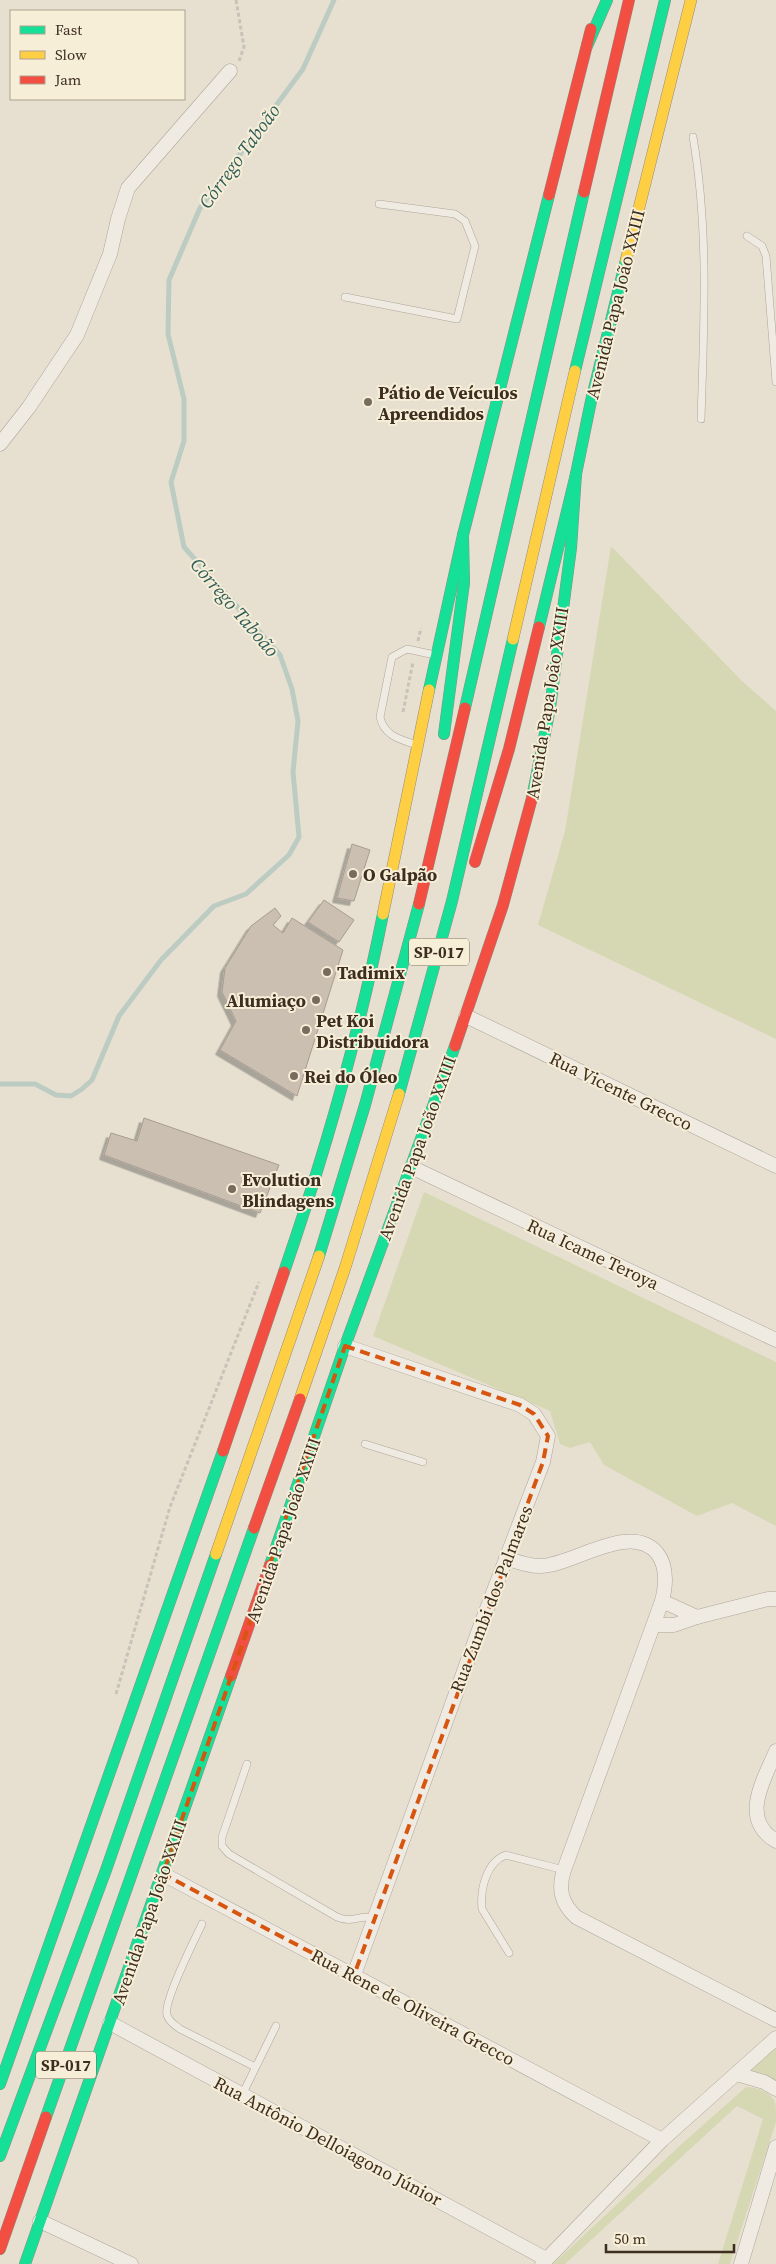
<svg xmlns="http://www.w3.org/2000/svg" width="776" height="2264" font-family="'Source Serif 4',serif">
<defs>
<filter id="shadow"><feDropShadow dx="-4.5" dy="4.5" stdDeviation="0" flood-color="#0004"/></filter>
</defs>
<rect width="100%" height="100%" fill="#e7e0d1"/>
<g fill="#d6d7b3">
<path d="M611,546L742,681L776,711V1039L538,925L565,831Z"/>
<path d="M424,1192L776,1362V1526L732,1503L697,1516L604,1465L590,1442L570,1448L560,1444L550,1411L373,1336Z"/>
<path d="M776,2043V2085L743,2073Z"/>
<path d="M746,2087C756,2087 770,2092 775,2102C776,2107 776,2116 776,2122L730,2264H718L763,2119L737,2106L565,2264H553L685,2141Z"/>
</g>
<g fill="none" stroke-linecap="round" stroke-linejoin="round">
<path stroke="#bcccc2" stroke-width="5" d="M0,1084H35L56,1095L71,1096L82,1089L92,1080L119,1016L161,960L214,906L246,894L289,855L299,837L293,772L298,721L292,689L280,655L184,547L171,482L184,441V399L168,334L169,280L200,208L303,69L334,0"/>
</g>
<g fill="#cbbfb2" stroke="#a89c90" filter="url(#shadow)">
<path d="M352,844L370,850L354,901L337,898Z"/>
<path d="M324,900L354,920L339,942L308,922Z"/>
<path d="M275,908L281,916L273,925L283,933L292,918L343,950L297,1096L220,1050L236,1021L222,992L225,968L251,926Z"/>
<path d="M144,1118L279,1165L260,1213L104,1155L111,1133L137,1141Z"/>
</g>
<g fill="none" stroke-linecap="round" stroke-linejoin="round">
<g stroke="#ada599" stroke-width="8">
<g id="lane">
<path d="M693,137C709,230 704,325 701,419"/>
<path d="M747,236L762,246L766,256L776,382"/>
<path d="M345,297L457,319L475,246L465,221L455,214L379,204"/>
<path d="M414,744C398,739 384,735 380,717L392,657L407,649L435,655"/>
<path d="M365,1444L423,1462"/>
<path d="M247,1764L222,1837V1846L229,1854L337,1917C354,1924 358,1914 374,1918"/>
<path d="M202,1924C195,1939 163,2002 167,2015C169,2022 175,2025 180,2029L255,2067"/>
<path d="M509,1953L482,1909C480,1890 486,1862 506,1855L564,1870"/>
<path d="M242,2095L276,2026"/>
</g>
</g>
<g stroke="#ada599" stroke-width="15">
<g id="street">
<path d="M0,444L29,407L77,335L110,254L118,219L128,188L230,71"/>
<path d="M466,1016L776,1166"/>
<path d="M411,1167L776,1340"/>
<path d="M345,1346L520,1405L534,1414L548,1436L543,1462L480,1627L354,1975"/>
<path d="M506,1558C517,1562 529,1566 540,1566C572,1566 630,1521 657,1553C668,1567 666,1585 662,1601L564,1870C558,1889 561,1903 576,1917L776,2020"/>
<path d="M662,1601L697,1617"/>
<path d="M655,1625H674L697,1617L768,1599H776"/>
<path d="M776,1751C764,1780 739,1819 776,1841"/>
<path d="M163,1874L662,2140"/>
<path d="M110,2023L546,2259"/>
<path d="M737,2074L764,2082L776,2089"/>
<path d="M40,2221L131,2264"/>
<path d="M542,2264L662,2140L776,2038"/>
<path d="M741,2264L776,2147"/>
</g>
</g>
<g stroke="#928b80" stroke-width="12">
<g id="fast">
<path d="M587,46L607,0"/>
<path d="M575,371L665,0"/>
<path d="M539,627L576,474"/>
<path d="M429,690L463,535L549,195"/>
<path d="M465,708L584,192"/>
<path d="M444,734L464,583L463,535"/>
<path d="M532,798L550,708L571,548L576,474L591,401L626,260"/>
<path d="M399,1094L452,901L513,639"/>
<path d="M319,1256L365,1105L419,904"/>
<path d="M284,1272C324,1156 359,1035 383,914"/>
<path d="M270,1565L345,1346L455,1046"/>
<path d="M0,2084L223,1451"/>
<path d="M46,2117L254,1528"/>
<path d="M0,2156L106,1870L216,1554"/>
<path d="M25,2264L231,1676"/>
</g>
</g>
<g stroke="#928b80" stroke-width="12">
<g id="slow">
<path d="M626,260L691,0"/>
<path d="M513,639L575,371"/>
<path d="M383,914L429,690"/>
<path d="M300,1399L345,1268L399,1094"/>
<path d="M216,1554L319,1256"/>
</g>
</g>
<g stroke="#928b80" stroke-width="12">
<g id="jam">
<path d="M584,192L629,0"/>
<path d="M549,195L591,29"/>
<path d="M475,862L509,749L539,627"/>
<path d="M419,904L465,708"/>
<path d="M455,1046L503,905L532,798"/>
<path d="M223,1451L284,1272"/>
<path d="M254,1528L300,1399"/>
<path d="M231,1676L270,1565"/>
<path d="M0,2249L46,2117"/>
</g>
</g>
<g stroke="#c8c2b9" stroke-width="3" stroke-dasharray="4 2.5" stroke-linecap="butt">
<path d="M236,0L244,47L239,61"/>
<path d="M418,641L421,628"/>
<path d="M403,712L413,662"/>
<path d="M116,1694L170,1507L259,1282"/>
</g>
<use href="#lane" stroke="#efebe3" stroke-width="7"/>
<use href="#street" stroke="#efebe3" stroke-width="14"/>
<use href="#fast" stroke="#16e098" stroke-width="11"/>
<use href="#slow" stroke="#ffcf43" stroke-width="11"/>
<use href="#jam" stroke="#f24e42" stroke-width="11"/>
</g>
<path fill="none" stroke="#d7550e" stroke-width="4" stroke-dasharray="10 6" stroke-linejoin="round" d="M345,1346L520,1405L534,1414L548,1436L543,1462L354,1975L163,1874Z"/>
<g fill="#786c5e" stroke="#f7eed8" stroke-width="2">
<circle cx="368" cy="402" r="5"/>
<circle cx="353" cy="874" r="5"/>
<circle cx="327" cy="972" r="5"/>
<circle cx="316" cy="1000" r="5"/>
<circle cx="306" cy="1030" r="5"/>
<circle cx="294" cy="1076" r="5"/>
<circle cx="232" cy="1189" r="5"/>
</g>
<g text-anchor="middle" dominant-baseline="central" stroke-width="4" stroke-linejoin="round" paint-order="stroke">
<g fill="#f7eed8" stroke="#756857" stroke-width="1">
<rect x="409" y="938.5" width="60" height="27" rx="4"/>
<rect x="36" y="2051.5" width="60" height="27" rx="4"/>
</g>
<g font-size="16" font-weight="bold" fill="#3d2e20">
<text x="439" y="952">SP-017</text>
<text x="66" y="2065">SP-017</text>
</g>
<g font-size="18" fill="#3d2e20" stroke="#f7eed8">
<text transform="translate(615 304) rotate(-76)">Avenida Papa João XXIII</text>
<text transform="translate(547 703) rotate(-81)">Avenida Papa João XXIII</text>
<text transform="translate(621 1091) rotate(26)">Rua Vicente Grecco</text>
<text transform="translate(417 1148) rotate(-70)">Avenida Papa João XXIII</text>
<text transform="translate(593 1254) rotate(25)">Rua Icame Teroya</text>
<text transform="translate(283 1530) rotate(-71)">Avenida Papa João XXIII</text>
<text transform="translate(491 1599) rotate(-69)">Rua Zumbi dos Palmares</text>
<text transform="translate(149 1912) rotate(-71)">Avenida Papa João XXIII</text>
<text transform="translate(413 2007) rotate(28)">Rua Rene de Oliveira Grecco</text>
<text transform="translate(328 2141) rotate(28)">Rua Antônio Delloiagono Júnior</text>
</g>
<g font-size="18" font-weight="bold" fill="#3d2e20" stroke="#f7eed8" text-anchor="start">
<text x="378" y="392">Pátio de Veículos<tspan x="378" dy="21">Apreendidos</tspan></text>
<text x="363" y="874">O Galpão</text>
<text x="337" y="972">Tadimix</text>
<text x="306" y="1000" text-anchor="end">Alumiaço</text>
<text x="316" y="1020">Pet Koi<tspan x="316" dy="21">Distribuidora</tspan></text>
<text x="304" y="1076">Rei do Óleo</text>
<text x="242" y="1179">Evolution<tspan x="242" dy="21">Blindagens</tspan></text>
</g>
<g font-size="19" font-style="italic" fill="#2f5d5a" stroke="#f7eed8">
<text transform="translate(239 156) rotate(-54)">Córrego Taboão</text>
<text transform="translate(235 607) rotate(49)">Córrego Taboão</text>
</g>
</g>
<rect x="10" y="10" width="175" height="90" fill="#f7eed8" stroke="#ada18e"/>
<rect x="20" y="26" width="25" height="8" fill="#16e098" stroke="#ada18e"/>
<text x="55" y="35" font-size="15" fill="#3d2e20">Fast</text>
<rect x="20" y="51" width="25" height="8" fill="#ffcf43" stroke="#ada18e"/>
<text x="55" y="60" font-size="15" fill="#3d2e20">Slow</text>
<rect x="20" y="76" width="25" height="8" fill="#f24e42" stroke="#ada18e"/>
<text x="55" y="85" font-size="15" fill="#3d2e20">Jam</text>
<path d="M606 2244v8h128v-8" fill="none" stroke="#3d2e20" stroke-width="2.5"/>
<text x="614" y="2244" font-size="15" fill="#3d2e20" stroke="#f7eed8" stroke-width="4" paint-order="stroke">50 m</text>
</svg>
